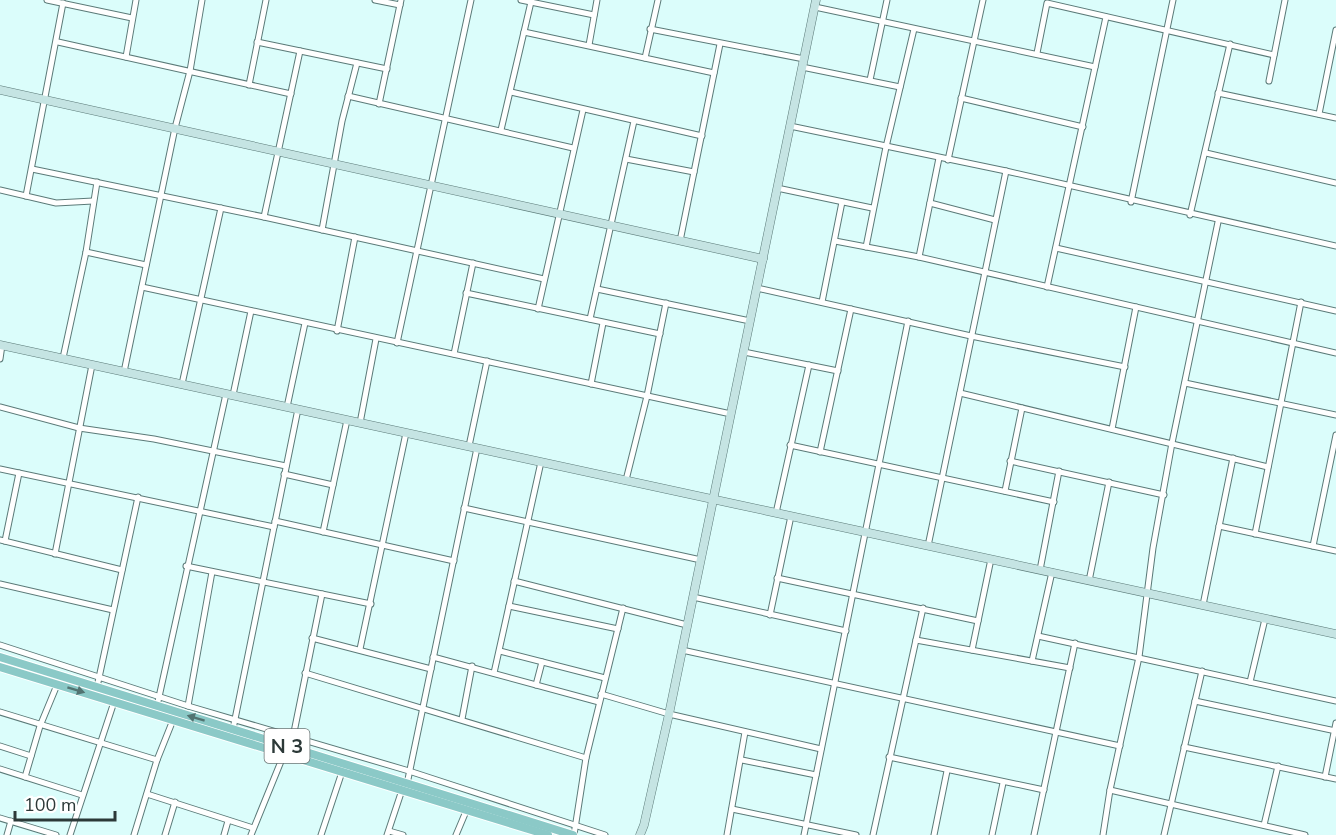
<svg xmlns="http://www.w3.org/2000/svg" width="1336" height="835" font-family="'Nunito Sans',sans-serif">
<rect width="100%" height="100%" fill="#dbfdfb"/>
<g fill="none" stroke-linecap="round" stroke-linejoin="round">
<g stroke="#5b7a78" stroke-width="7">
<g id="street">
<path d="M47,0L132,18"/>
<path d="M375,0L400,5"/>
<path d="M521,0L594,15"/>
<path d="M815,7L1095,67"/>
<path d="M650,29L804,59"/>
<path d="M524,32L714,73"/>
<path d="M58,42L291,94"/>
<path d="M257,42L387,69"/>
<path d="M589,45L597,0"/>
<path d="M1037,53L1047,3L1274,55"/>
<path d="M126,57L136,0"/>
<path d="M645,58L658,0"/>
<path d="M802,67L900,87"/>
<path d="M870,80L887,0"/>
<path d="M1269,81L1285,0"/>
<path d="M249,85L266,0"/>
<path d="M511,92L702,136"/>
<path d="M1218,93L1336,118"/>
<path d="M348,96L573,148"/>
<path d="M961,98L1083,127"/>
<path d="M379,104L401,0"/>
<path d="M1319,114L1336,30"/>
<path d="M790,126L1006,171L1336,246"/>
<path d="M501,130L531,2"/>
<path d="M1206,153L1336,183"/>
<path d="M626,159L694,172"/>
<path d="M948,160L983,0"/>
<path d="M32,169L264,217L544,279"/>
<path d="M777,188L872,208"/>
<path d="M0,190L56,203L93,201"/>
<path d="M26,196L63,3"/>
<path d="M1131,202L1173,0"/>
<path d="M930,203L995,220"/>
<path d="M1190,215L1230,44"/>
<path d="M264,217L300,51"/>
<path d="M322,230L342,121L357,63"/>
<path d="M680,241L720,44"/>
<path d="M835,241L919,257L1336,353"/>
<path d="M866,247L886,147L914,29"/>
<path d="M1056,248L1336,311"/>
<path d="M86,252L146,265"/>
<path d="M919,257L939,158"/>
<path d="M142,287L731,414"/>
<path d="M1047,287L1106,17"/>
<path d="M757,288L971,336L1125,367"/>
<path d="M597,289L750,321"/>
<path d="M466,293L660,334"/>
<path d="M822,302L842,202"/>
<path d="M538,309L583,110"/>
<path d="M590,319L634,121"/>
<path d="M337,331L355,237"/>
<path d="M397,343L471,0"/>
<path d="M744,352L838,371"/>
<path d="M454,354L473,263"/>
<path d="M63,358L86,252L97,182"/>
<path d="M0,359L2,345"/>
<path d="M124,372L175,128L190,71L202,0"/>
<path d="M1185,383L1336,415"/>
<path d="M182,384L221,208"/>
<path d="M591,384L603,323"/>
<path d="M960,393L1268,467"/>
<path d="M233,395L251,311"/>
<path d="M0,407L79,428L154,439L286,466"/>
<path d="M287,407L305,323"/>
<path d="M360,423L376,339"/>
<path d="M1112,429L1136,307"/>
<path d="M790,445L1054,502"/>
<path d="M469,446L487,361"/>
<path d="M820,452L851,309"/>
<path d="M1010,461L1164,495"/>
<path d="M0,469L274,527"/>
<path d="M284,474L333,485"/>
<path d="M626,480L647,396L666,303"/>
<path d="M1005,491L1022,408"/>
<path d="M464,508L701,560"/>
<path d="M776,513L809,365"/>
<path d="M275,521L454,561"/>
<path d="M1219,526L1336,551"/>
<path d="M323,532L347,420"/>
<path d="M1255,534L1301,302"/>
<path d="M0,540L122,570"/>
<path d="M5,541L19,473"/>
<path d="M928,546L1006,171"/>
<path d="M1313,546L1336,435"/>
<path d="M55,554L92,365"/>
<path d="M186,566L371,604"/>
<path d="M1040,570L1059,471"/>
<path d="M777,578L978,621"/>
<path d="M514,581L687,625"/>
<path d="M1089,581L1109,482"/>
<path d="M0,584L113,610"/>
<path d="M693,597L846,631"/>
<path d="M1203,605L1233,458"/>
<path d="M509,606L618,629"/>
<path d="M770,615L791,516"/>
<path d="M1038,636L1336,701"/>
<path d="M312,638L431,669"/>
<path d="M916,640L1070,668"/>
<path d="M0,645L188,706L409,771L605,835"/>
<path d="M360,649L406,433"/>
<path d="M682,650L1120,746"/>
<path d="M972,650L991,559"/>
<path d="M500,651L605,678"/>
<path d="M433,657L599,702"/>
<path d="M1032,661L1052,572"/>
<path d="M305,673L586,758"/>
<path d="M494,673L541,462"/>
<path d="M1250,682L1265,619"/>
<path d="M536,685L542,662"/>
<path d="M97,687L138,497"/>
<path d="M601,694L669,714L821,749"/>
<path d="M1195,701L1336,731"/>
<path d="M157,706L226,394"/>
<path d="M188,706L212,572"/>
<path d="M0,712L157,760"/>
<path d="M462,719L472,666"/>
<path d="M233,729L298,409"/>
<path d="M0,746L31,756"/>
<path d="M291,747L322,594"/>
<path d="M1184,747L1336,779"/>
<path d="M889,757L1044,790"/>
<path d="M742,760L816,775"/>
<path d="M0,769L82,795"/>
<path d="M25,777L40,726L57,685"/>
<path d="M1325,777L1336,723"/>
<path d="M407,784L477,448"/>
<path d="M1110,790L1305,835"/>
<path d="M147,794L253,828"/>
<path d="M732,809L856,835"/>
<path d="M0,818L56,835"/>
<path d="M1264,825L1278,766"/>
<path d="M389,831L403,835"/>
<path d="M7,835L11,821"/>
<path d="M70,835L114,702"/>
<path d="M134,835L157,760L173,720"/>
<path d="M165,835L175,802"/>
<path d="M224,835L228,821"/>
<path d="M251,835L284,754"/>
<path d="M321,835L342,772"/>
<path d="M387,835L402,790"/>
<path d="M456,835L467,809"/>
<path d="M574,835L586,758L623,608"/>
<path d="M727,835L745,732"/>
<path d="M804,835L908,321"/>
<path d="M873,835L923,608"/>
<path d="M934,835L947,771"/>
<path d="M992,835L1003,783"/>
<path d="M1034,835L1075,643"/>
<path d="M1103,835L1110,790L1139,657L1153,548L1172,443L1218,222"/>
<path d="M1164,835L1202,671"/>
</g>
</g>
<g stroke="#5b7a78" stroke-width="9">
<g id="secondary">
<path d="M0,90L763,259"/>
<path d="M0,345L1336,634"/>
<path d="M640,835L644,825L669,714L816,0"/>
</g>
</g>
<g stroke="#fff" stroke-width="10">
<g id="primary">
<path d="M0,657L573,835"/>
<path d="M0,667L548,835"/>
</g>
</g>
<use href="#street" stroke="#fff" stroke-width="5"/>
<use href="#secondary" stroke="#c5e4e3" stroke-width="8"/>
<use href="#primary" stroke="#8bc9c7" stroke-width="8"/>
</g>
<defs><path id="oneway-solid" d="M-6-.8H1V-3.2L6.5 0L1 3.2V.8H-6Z" transform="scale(1.5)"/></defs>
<g fill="#527371">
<use href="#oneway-solid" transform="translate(76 690) rotate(17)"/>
<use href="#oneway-solid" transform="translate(196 718) rotate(-163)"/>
</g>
<g text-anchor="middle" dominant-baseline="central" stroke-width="6" stroke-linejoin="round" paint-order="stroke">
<rect fill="#fff" stroke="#6b7474" stroke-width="1.5" x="264.5" y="729" width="45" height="34" rx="4.5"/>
<g font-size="20" font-weight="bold" fill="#2c3938">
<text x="287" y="746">N 3</text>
</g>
</g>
<path d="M15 811v9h100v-9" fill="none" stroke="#2c3938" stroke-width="3"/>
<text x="24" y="811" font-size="18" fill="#2c3938" stroke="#ffffff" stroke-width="4.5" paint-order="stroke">100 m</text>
</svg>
